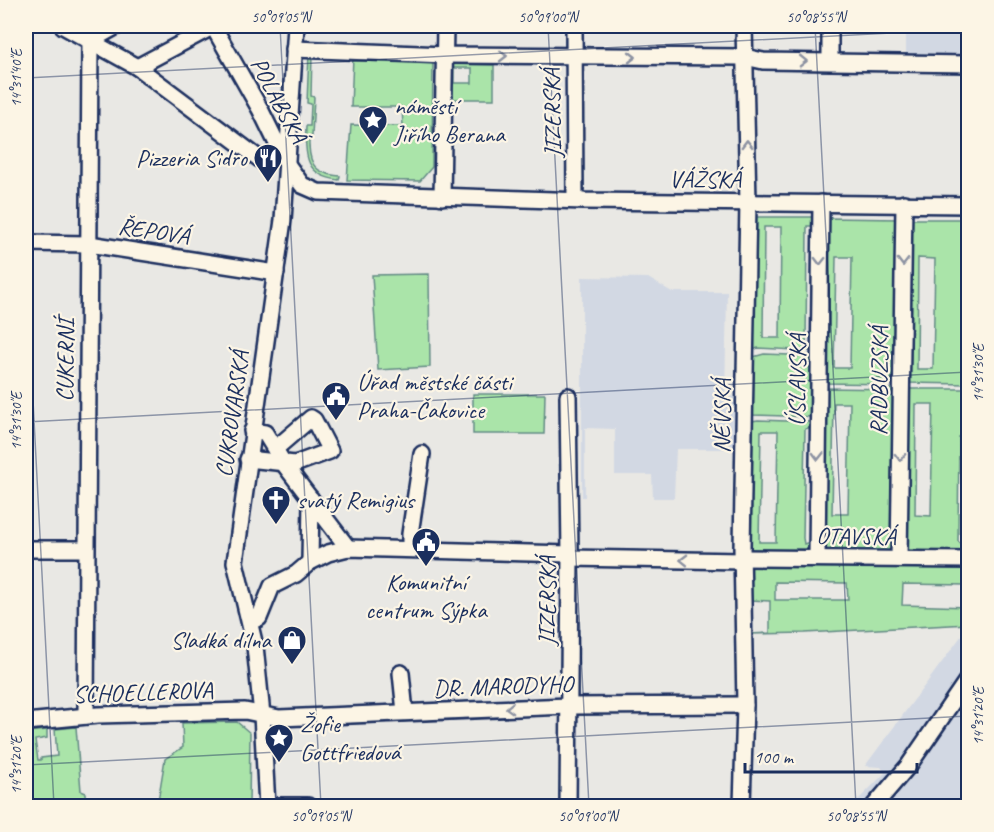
<svg xmlns="http://www.w3.org/2000/svg" width="994" height="832" font-family="Caveat,sans-serif">
<rect width="100%" height="100%" fill="#e9e8e4"/>
<filter id="ink" filterUnits="userSpaceOnUse"><feTurbulence type="fractalNoise" baseFrequency=".0167" numOctaves="2"/><feDisplacementMap in="SourceGraphic" scale="12" xChannelSelector="R" yChannelSelector="G"/><feConvolveMatrix kernelMatrix="1 2 1 2 8 2 1 2 1" color-interpolation-filters="sRGB"/></filter>
<g filter="url(#ink)">
<g fill="#d2d8e3">
<path d="M906,26H968V54L906,53Z"/>
<path d="M582,277L648,278L672,292H727L725,396L734,397V449H676L674,498H653L652,475H615V429L585,428V497H582Z"/>
<path d="M968,627V806H852L885,773L881,767L865,766Z"/>
</g>
<g fill="#aae4a9" stroke="#628a84" stroke-width="1.5" fill-rule="evenodd">
<path d="M309,53H312L311,96L314,97L312,136H309C308,161 312,174 340,176L339,180C305,176 305,156 306,126H310L311,104L307,103Z"/>
<path d="M353,57H433L432,167L420,181L347,180L351,125L403,126L402,107H351Z"/>
<path d="M451,64L494,65V99H450ZM454,68H472V83H454Z"/>
<path d="M755,217H817V226H807L806,345H815V351L758,348L753,350ZM764,227H781L780,338H763Z"/>
<path d="M826,218L900,219L898,384L823,383ZM836,257H852L850,368H834Z"/>
<path d="M908,219H968V384L906,383ZM918,258L935,259L933,369H917Z"/>
<path d="M429,274L430,367L378,370L372,275Z"/>
<path d="M764,354L815,356L814,417L752,415L753,357Z"/>
<path d="M823,388L897,389L892,552L821,551ZM834,403H850L848,514H832Z"/>
<path d="M906,389H968V431L959,437L958,541L963,547L967,544L965,553L904,552ZM916,404H933L931,516L915,515Z"/>
<path d="M473,394H545L544,434H473Z"/>
<path d="M758,420L814,422V426L805,429L803,538L804,544L812,541V549L750,551L752,421ZM761,431H778L776,542H759Z"/>
<path d="M750,564L968,567V585L903,584L902,605L968,607V624L805,633L750,634L770,633V601L750,600ZM775,582L847,583L848,600H775Z"/>
<path d="M237,722L250,733L249,806H191L158,801L165,759L183,747L182,723Z"/>
<path d="M76,727L81,791L86,793V806H26V732L47,730V738L35,740L38,760H41V758L57,756L55,729Z"/>
</g>
<g fill="none" stroke-linecap="round" stroke-linejoin="round">
<g stroke="#1b2f5e" stroke-width="20">
<g id="minor">
<path d="M63,26L137,67L265,163"/>
<path d="M213,26L260,109L287,164L302,185L318,192L584,201L968,205"/>
<path d="M574,26L575,200"/>
<path d="M90,41L117,26"/>
<path d="M294,49L445,55L745,57L763,61L968,64"/>
<path d="M830,61V26"/>
<path d="M137,67L214,26"/>
<path d="M442,197L445,26"/>
<path d="M26,243L89,244L276,273"/>
<path d="M252,431L265,433L284,464L348,548"/>
<path d="M248,459L295,464L330,451L314,420L311,418L275,449"/>
<path d="M26,549H86"/>
<path d="M410,549V534L422,454"/>
<path d="M817,557L821,203"/>
<path d="M570,558L742,561"/>
<path d="M742,558L968,560"/>
<path d="M899,559L904,203"/>
<path d="M310,562L311,499"/>
<path d="M250,622L259,618L272,586L296,574L310,562L328,553L348,548L570,554"/>
<path d="M401,673L405,712"/>
<path d="M86,716L90,41"/>
<path d="M26,722L98,715L245,711L279,718L568,706L745,705"/>
<path d="M267,806L262,715L255,646L235,562L283,220L296,26"/>
<path d="M275,806H308"/>
<path d="M568,806L570,554L568,396"/>
<path d="M742,806L745,705L742,548L748,202L744,26"/>
<path d="M874,806L909,765L968,679"/>
</g>
</g>
<use href="#minor" stroke="#fcf5e5" stroke-width="15"/>
</g>
<defs><path id="oneway-chevron" d="M-2-3.5L2.5 0L-2 3.5" fill="none" stroke-width="1.6" stroke-linecap="round" stroke-linejoin="round" transform="scale(1.5)"/></defs>
<g stroke="#8c92a2">
<use href="#oneway-chevron" transform="translate(503 56)"/>
<use href="#oneway-chevron" transform="translate(632 57)"/>
<use href="#oneway-chevron" transform="translate(803 61) rotate(1)"/>
<use href="#oneway-chevron" transform="translate(747 144) rotate(-91)"/>
<use href="#oneway-chevron" transform="translate(820 261) rotate(91)"/>
<use href="#oneway-chevron" transform="translate(903 262) rotate(91)"/>
<use href="#oneway-chevron" transform="translate(818 456) rotate(91)"/>
<use href="#oneway-chevron" transform="translate(900 457) rotate(91)"/>
<use href="#oneway-chevron" transform="translate(684 560) rotate(-179)"/>
<use href="#oneway-chevron" transform="translate(510 708) rotate(178)"/>
</g>
</g>
<path fill="none" stroke="#1b2f5e" stroke-width="1.5" stroke-opacity="0.45" d="M280,26L321,806M548,26L589,806M815,26L856,806M26,78L968,29M26,265L54,806M26,422L968,372M26,765L968,716"/>
<defs>
<g id="sight-pin" transform="scale(1.5)"><path d="M0 17L-7.5 6A9.5 9.5 0 1 1 7.5 6Z" fill="#1b2f5e" stroke="#fcf5e5"/><path d="M0-6L1.8-2.2L6-1.7L2.9 1.2L3.7 5.4L0 3.3L-3.7 5.4L-2.9 1.2L-6-1.7L-1.8-2.2Z" fill="#fff"/></g>
<g id="restaurant-pin" transform="scale(1.5)"><path d="M0 17L-7.5 6A9.5 9.5 0 1 1 7.5 6Z" fill="#1b2f5e" stroke="#fcf5e5"/><path d="M-5-6h1v4h1v-4h1v4h1v-4h1v5L-1.5 .5V6h-2V.5L-5-1ZM5-6V6H3V1.5H1.5Q1.5-4 5-6Z" fill="#fff"/></g>
<g id="civic-pin" transform="scale(1.5)"><path d="M0 17L-7.5 6A9.5 9.5 0 1 1 7.5 6Z" fill="#1b2f5e" stroke="#fcf5e5"/><path d="M-.6-6.5H3V-4.5H.6V-3L4-1V1h2V6H-6V1h2V-1L-.6-3ZM-1.2 2.5V6h2.4V2.5Z" fill="#fff"/></g>
<g id="church-pin" transform="scale(1.5)"><path d="M0 17L-7.5 6A9.5 9.5 0 1 1 7.5 6Z" fill="#1b2f5e" stroke="#fcf5e5"/><path d="M-1.2-6h2.4v3.5h3.3v2.4h-3.3V6h-2.4V-.1h-3.3v-2.4h3.3Z" fill="#fff"/></g>
<g id="shop-pin" transform="scale(1.5)"><path d="M0 17L-7.5 6A9.5 9.5 0 1 1 7.5 6Z" fill="#1b2f5e" stroke="#fcf5e5"/><path d="M-5-2.5h2.3a2.7 3.5 0 0 1 5.4 0H5L5.5 6h-11ZM-1.5-2.5h3a1.5 2.3 0 0 0-3 0Z" fill="#fff"/></g>
</defs>
<g fill-rule="evenodd">
<use href="#sight-pin" x="373" y="120"/>
<use href="#restaurant-pin" x="268" y="158"/>
<use href="#civic-pin" x="336" y="396"/>
<use href="#church-pin" x="276" y="500"/>
<use href="#civic-pin" x="426" y="542"/>
<use href="#shop-pin" x="292" y="640"/>
<use href="#sight-pin" x="279" y="738"/>
</g>
<g text-anchor="middle" dominant-baseline="central" stroke-width="4.5" stroke-linejoin="round" paint-order="stroke">
<g font-size="24" fill="#1b2f5e" stroke="#fcf5e5">
<text transform="translate(279 100) rotate(62)">POLABSKÁ</text>
<text transform="translate(552 113) rotate(-91)">JIZERSKÁ</text>
<text x="705" y="179">VÁŽSKÁ</text>
<text transform="translate(154 231) rotate(9)">ŘEPOVÁ</text>
<text transform="translate(65 360) rotate(-89)">CUKERNÍ</text>
<text transform="translate(797 380) rotate(-89)">ÚSLAVSKÁ</text>
<text transform="translate(879 381) rotate(-89)">RADBUZSKÁ</text>
<text transform="translate(232 414) rotate(-82)">CUKROVARSKÁ</text>
<text transform="translate(722 416) rotate(-89)">NĚVSKÁ</text>
<text transform="translate(856 536) rotate(1)">OTAVSKÁ</text>
<text transform="translate(547 601) rotate(-90)">JIZERSKÁ</text>
<text transform="translate(503 686) rotate(-2)">DR. MARODYHO</text>
<text transform="translate(143 692) rotate(-2)">SCHOELLEROVA</text>
</g>
<g font-size="24" fill="#1b2f5e" stroke="#fcf5e5" text-anchor="start">
<text x="394" y="106">náměstí<tspan x="394" dy="28">Jiřího Berana</tspan></text>
<text x="247" y="158" text-anchor="end">Pizzeria Sidro</text>
<text x="357" y="382">Úřad městské části<tspan x="357" dy="28">Praha-Čakovice</tspan></text>
<text x="297" y="500">svatý Remigius</text>
<text x="426" y="582" text-anchor="middle">Komunitní<tspan x="426" dy="28">centrum Sýpka</tspan></text>
<text x="271" y="640" text-anchor="end">Sladká dílna</text>
<text x="300" y="724">Žofie<tspan x="300" dy="28">Gottfriedová</tspan></text>
</g>
</g>
<rect width="994" height="832" fill="none" stroke="#fcf5e5" stroke-width="66"/>
<path d="M745 763v9h172v-9" fill="none" stroke="#1b2f5e" stroke-width="3"/>
<text x="754" y="763" font-size="18" fill="#1b2f5e" stroke="#fcf5e5" stroke-width="4.5" paint-order="stroke">100 m</text>
<rect x="33" y="33" width="928" height="766" fill="none" stroke="#1b2f5e" stroke-width="2"/>
<g font-size="15" text-anchor="middle" fill="#1b2f5e">
<text x="281" y="22">50°09'05"N</text>
<text x="548" y="22">50°09'00"N</text>
<text x="816" y="22">50°08'55"N</text>
<text transform="translate(16 78) rotate(-90)" y="5">14°31'40"E</text>
<text transform="translate(978 373) rotate(-90)" y="5">14°31'30"E</text>
<text transform="translate(16 421) rotate(-90)" y="5">14°31'30"E</text>
<text transform="translate(978 716) rotate(-90)" y="5">14°31'20"E</text>
<text transform="translate(16 765) rotate(-90)" y="5">14°31'20"E</text>
<text x="321" y="821">50°09'05"N</text>
<text x="588" y="821">50°09'00"N</text>
<text x="856" y="821">50°08'55"N</text>
</g>
</svg>
